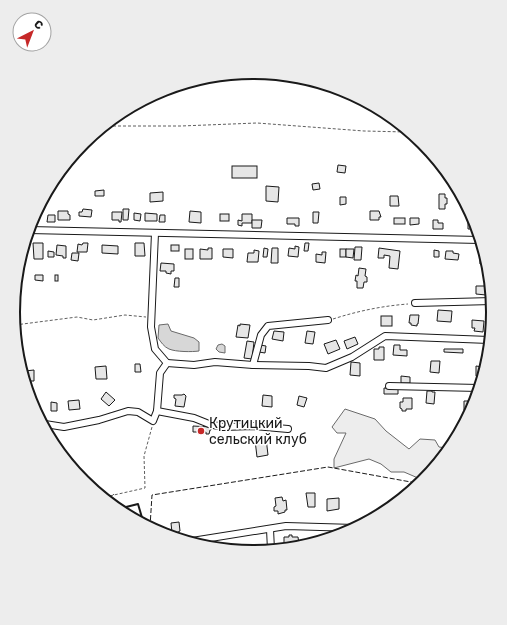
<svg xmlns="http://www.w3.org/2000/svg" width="507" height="625" font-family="Rubik,sans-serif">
<rect width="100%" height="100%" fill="#fff"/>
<path fill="#ededed" stroke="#6a6a6a" d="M345,409L375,419L386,431L409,449L420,439L435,440L439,447L447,448L425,481L404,472H391L381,464L369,459L334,468V459L346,433H337L332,427Z"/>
<g fill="#d7d7d7" stroke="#6a6a6a">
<path d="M168,324L171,331L194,338L199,342V351C192,352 176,352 169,349C164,347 161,342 158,338L159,325Z"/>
<path d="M222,344L225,346V353L219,352L216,349L218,345Z"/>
</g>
<g fill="#e6e6e6" stroke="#1a1a1a">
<path d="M338,165L346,166L345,173L337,172Z"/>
<rect x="232" y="166" width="25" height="12"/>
<path d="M319,183L320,189L313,190L312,184Z"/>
<path d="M266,186L279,187L278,202L266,201Z"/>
<path d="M104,190V196H95V191Z"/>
<path d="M163,192V201L150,202V193Z"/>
<path d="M439,194H445V198H447V204H445V209H439Z"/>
<path d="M390,196H398L399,206H390Z"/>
<path d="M340,197H346V204L340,205Z"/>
<path d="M83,209L92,210L91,217L79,216V212H82Z"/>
<path d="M123,209H129L128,220H123Z"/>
<path d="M58,211H68V214L70,215V220H58Z"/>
<path d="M190,211L201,212V223L189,222Z"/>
<path d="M370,211H379L381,217H379V220H370Z"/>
<path d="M112,212H122L121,222H119V220H112Z"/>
<path d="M313,212H319L318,223H313Z"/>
<path d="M134,213L141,214L140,221L134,220Z"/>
<path d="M145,213L157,214V221H145Z"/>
<rect x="220" y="214" width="9" height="7"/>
<path d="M242,214H252V223H242V226L238,225V220L242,221Z"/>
<path d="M48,215H55V222H47Z"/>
<path d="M160,215H165V222H159Z"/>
<path d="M287,218H299V226H295V224H287Z"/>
<rect x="394" y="218" width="11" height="6"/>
<path d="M410,218H419V224L410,225Z"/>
<path d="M468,219H475L477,229H468Z"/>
<path d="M252,220H262L261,228H252Z"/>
<path d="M433,220H438V223H443V229H433Z"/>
<path d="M33,243H43V259H34Z"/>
<path d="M83,243H88L87,252H77L78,244L82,245Z"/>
<path d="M135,243H144L145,256H135Z"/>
<path d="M305,243H309L308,251H304Z"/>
<path d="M57,245L66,246V258H63V256L56,255Z"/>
<path d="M102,245L118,246V254L102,253Z"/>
<rect x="171" y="245" width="8" height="6"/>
<path d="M295,246L299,247L298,257L288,256L289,248L295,249Z"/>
<path d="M355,247H362L361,260H354Z"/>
<path d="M208,248H212V259H200V249L208,250Z"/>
<path d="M264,248L268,249L267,257H263Z"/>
<path d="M272,248H278V263H271Z"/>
<path d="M379,248L400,251L398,269L389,268L390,256L384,255V258H378Z"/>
<rect x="185" y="249" width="8" height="10"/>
<path d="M223,249H233V258L223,257Z"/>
<rect x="340" y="249" width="6" height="8"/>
<path d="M346,249H354L353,258L346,257Z"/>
<path d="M254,250L259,251L258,262H247L248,253H254Z"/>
<path d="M434,250L439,251V257H434Z"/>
<path d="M48,251L54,252V257H48Z"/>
<path d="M446,251H453V253L459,254L458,260L445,259Z"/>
<path d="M322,252H326L325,263L316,262V254L322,255Z"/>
<path d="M72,253H79L78,261L71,260Z"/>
<path d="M480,259H483L484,264H480Z"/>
<path d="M161,263L174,264V271H171V274L166,273V271H160Z"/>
<path d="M359,268L366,269L365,276L367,277V282H364L363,288H357V281H355L356,275L358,276Z"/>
<path d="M35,275H43V281L35,280Z"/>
<rect x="55" y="275" width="3" height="6"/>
<path d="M175,278H179V287H174Z"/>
<path d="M476,286H489V294H486V295L476,294Z"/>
<path d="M438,310L452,311L451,322L437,321Z"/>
<path d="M410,315H419L418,324H417V326L411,325V323H409Z"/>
<rect x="381" y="316" width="11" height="10"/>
<path d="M472,320L484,321L483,332L474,331L475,328H472Z"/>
<path d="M240,324L250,325L248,338L236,337L238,325L240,326Z"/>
<path d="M274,331L284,332L283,341L272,339Z"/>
<path d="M307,331L315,332L313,344L305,343Z"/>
<path d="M355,337L358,344L347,349L344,341Z"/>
<path d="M336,340L340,349L328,354L324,344Z"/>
<path d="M247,341L254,342L252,359L244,358Z"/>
<path d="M260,345L266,346L265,353L259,352Z"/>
<path d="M394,345H400V350H407V356L393,355Z"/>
<path d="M379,347H384V360H374V349H379Z"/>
<path d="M444,349H463V353L444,352Z"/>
<path d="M431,361H440L439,373L430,372Z"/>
<path d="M351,362L360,363V376L350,375Z"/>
<path d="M135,364H140L141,372H135Z"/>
<path d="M106,366L107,379H96L95,367Z"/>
<path d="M476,366L483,367L481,376H476Z"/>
<path d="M34,370V381H27L25,371Z"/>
<path d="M401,376L410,377V383H401Z"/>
<path d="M384,388L398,389V394H384Z"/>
<path d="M427,391H432V392H435L434,404L426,403Z"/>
<path d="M106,392L115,400L109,406L101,399Z"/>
<path d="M184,394L186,396L184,407L175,406L176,399L174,398V395H182Z"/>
<path d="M263,395L272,396V407L262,406Z"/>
<path d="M299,396L307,398L304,407L297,405Z"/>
<path d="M403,398H412V409H406V411H402V409L400,408V402H403Z"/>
<path d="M79,400L80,409L69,410L68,401Z"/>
<path d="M464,401H476L472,410H464Z"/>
<path d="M51,402L57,403V411H51Z"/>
<path d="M193,426L211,427V430H210L209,434H206V432H193Z"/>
<path d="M266,438L268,455L257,457L255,440Z"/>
<path d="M306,493H315V507H308Z"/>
<path d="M282,497L283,501L286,500L287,510H285V512L278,514V511H274V507L276,506L275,498Z"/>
<path d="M339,498V509L327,511V499Z"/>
<path d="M179,522L180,531L176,533V532L172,533L171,523Z"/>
<path d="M289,535H292V537H298L299,544L284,547V537H289Z"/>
<path d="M327,536V538L318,540V537Z"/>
</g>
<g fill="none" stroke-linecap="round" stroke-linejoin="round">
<g stroke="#1a1a1a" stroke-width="8">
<g id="minor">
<path d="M29,230L480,240"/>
<path d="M155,233L151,327L155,349L167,363"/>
<path d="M415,303L492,301"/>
<path d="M167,363L194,365L215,362L253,365L309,366L326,368L352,357L385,336L489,340"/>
<path d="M253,365L261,335L268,326L328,320"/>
<path d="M389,386L479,388"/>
<path d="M157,411L194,418L209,424L223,427L253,426L288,429"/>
<path d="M45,424L64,427L99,420L128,411L138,412L153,421L157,411L160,373L167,363"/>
<path d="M337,528L338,536"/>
<path d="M270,529L271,550"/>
<path d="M192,541L286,526L355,528"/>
</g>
</g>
<g stroke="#5f5f5f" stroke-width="1" stroke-dasharray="3 2" stroke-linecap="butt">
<path d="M108,126H181L257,123L364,131L407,132"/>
<path d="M333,319C358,311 382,306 408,304"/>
<path d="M15,325L77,317L93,320L125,315L146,317"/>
<path d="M105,497L145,488L144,456L152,427"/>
<path d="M109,499L114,494"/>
</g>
<use href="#minor" stroke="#fff" stroke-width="6"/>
<path stroke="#1a1a1a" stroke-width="1" stroke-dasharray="5 2" stroke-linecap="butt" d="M150,527L152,495L328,467L422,484"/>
<path stroke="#1a1a1a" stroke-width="2" d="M122,508L138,504L143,521H142"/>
</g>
<circle fill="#c62828" stroke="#fff" stroke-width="1.5" cx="201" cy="431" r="4"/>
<g text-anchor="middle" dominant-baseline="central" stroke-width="3" stroke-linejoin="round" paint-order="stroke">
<g font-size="14" fill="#1a1a1a" stroke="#fff" text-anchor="start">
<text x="209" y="423">Крутицкий<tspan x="209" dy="16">сельский клуб</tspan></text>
</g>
</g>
<path d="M0 0H507V625H0ZM20 312a233 233 0 1 1 466 0a233 233 0 1 1-466 0Z" fill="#ededed" fill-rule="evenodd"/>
<path fill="none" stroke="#1a1a1a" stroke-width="2" d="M20 312a233 233 0 1 1 466 0a233 233 0 1 1-466 0Z"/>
<g transform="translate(32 32) rotate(42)"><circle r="19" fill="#ffffff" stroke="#a3a3a3"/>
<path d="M0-3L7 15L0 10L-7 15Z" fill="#c62828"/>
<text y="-6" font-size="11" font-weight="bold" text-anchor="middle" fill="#1a1a1a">С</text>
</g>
</svg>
